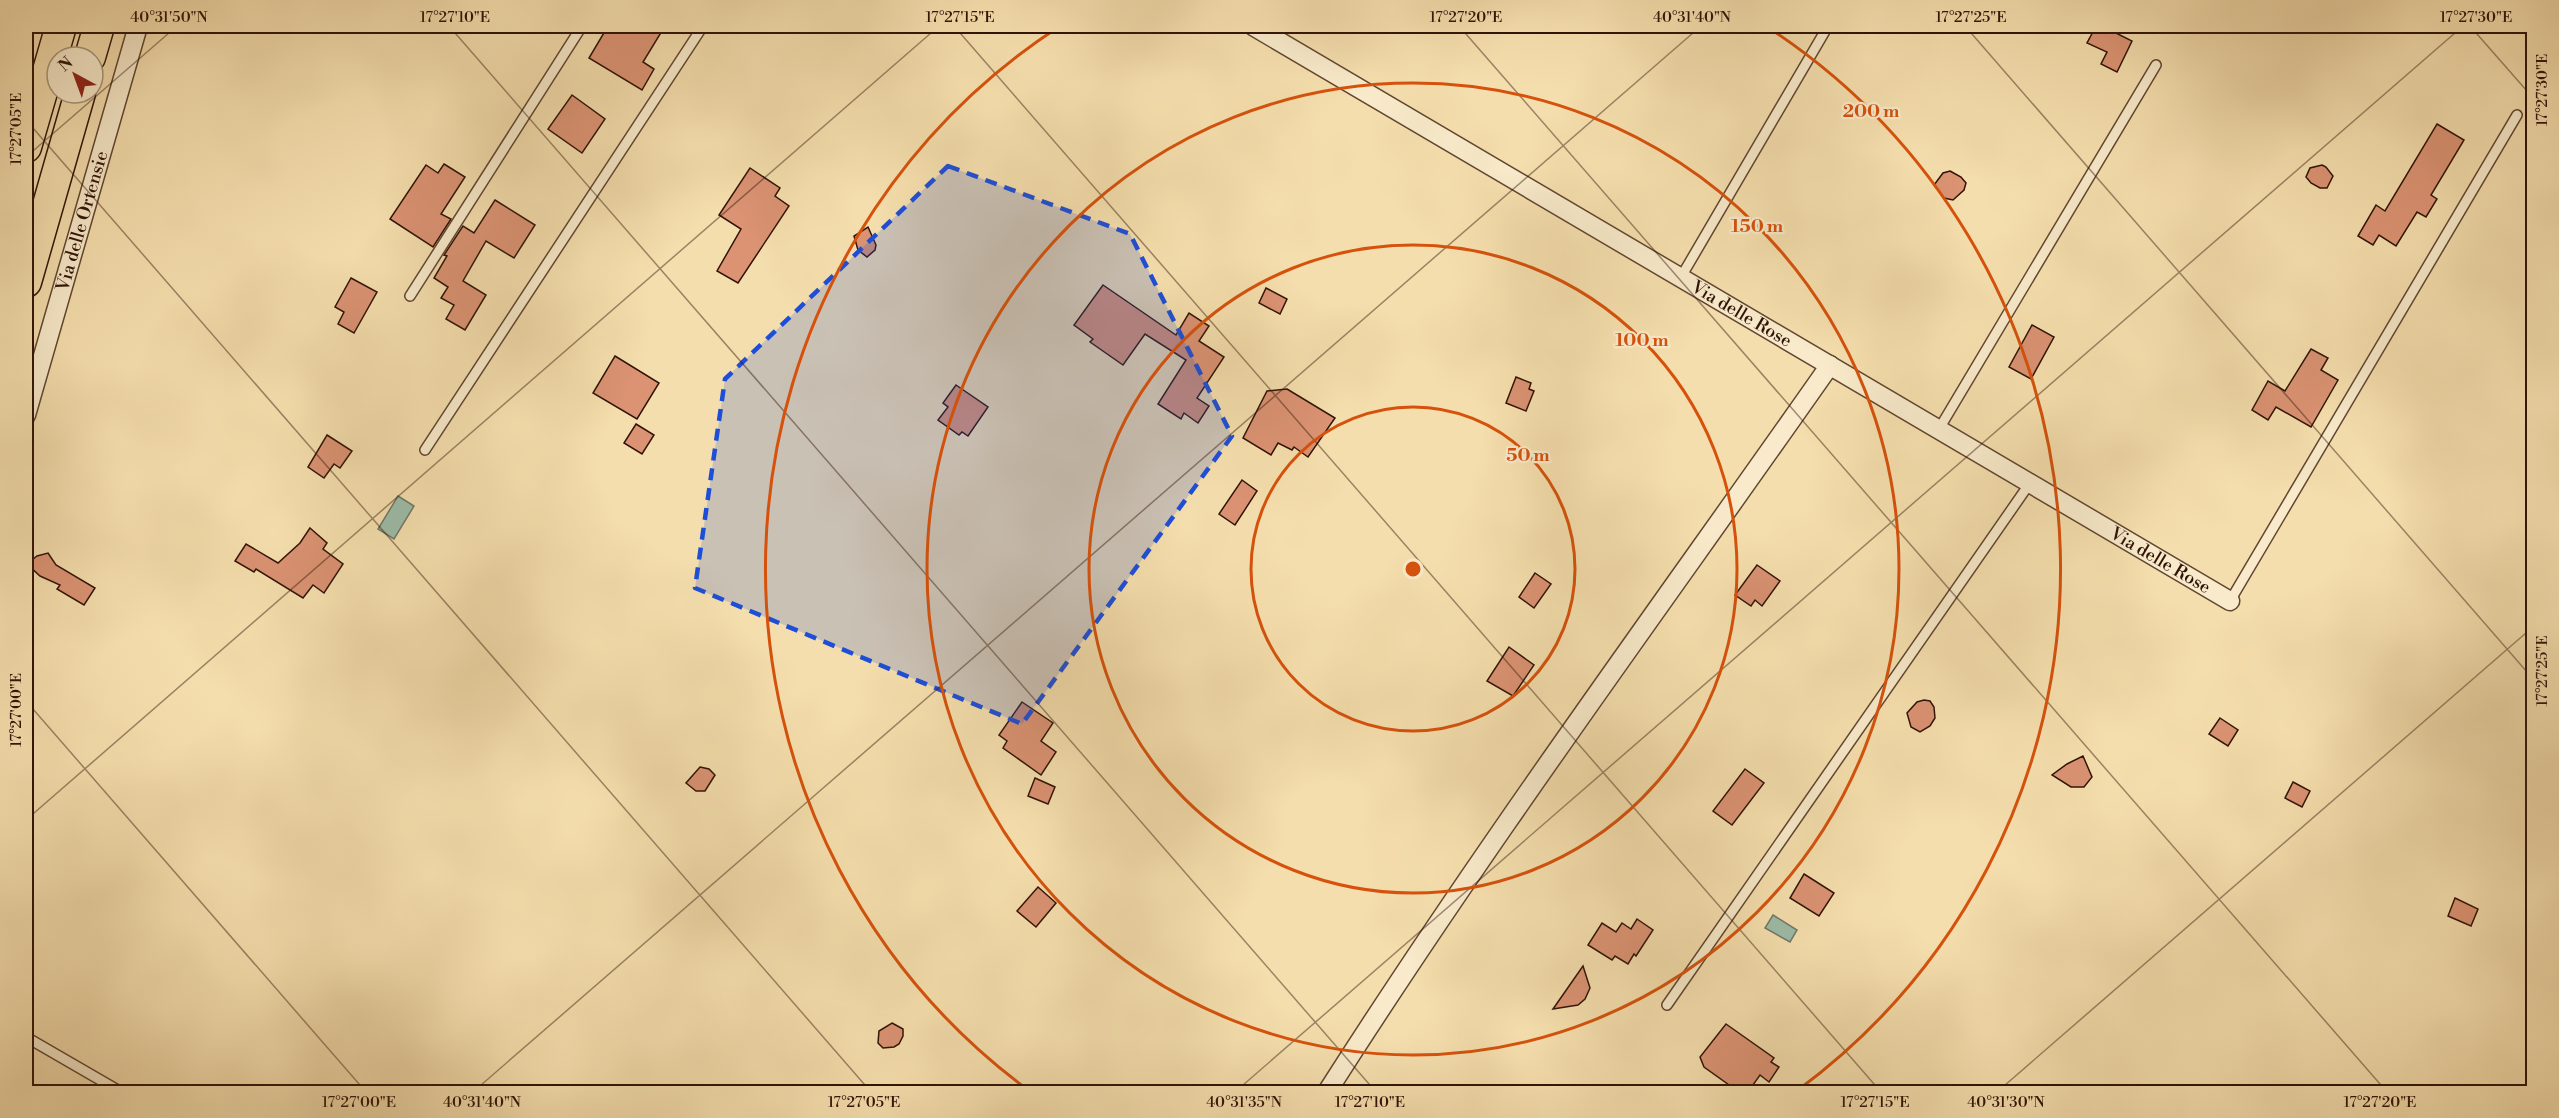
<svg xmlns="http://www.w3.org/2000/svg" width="2559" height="1118" font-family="'Libre Bodoni',serif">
<rect width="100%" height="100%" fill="#f5dead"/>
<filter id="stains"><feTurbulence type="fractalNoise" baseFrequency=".00333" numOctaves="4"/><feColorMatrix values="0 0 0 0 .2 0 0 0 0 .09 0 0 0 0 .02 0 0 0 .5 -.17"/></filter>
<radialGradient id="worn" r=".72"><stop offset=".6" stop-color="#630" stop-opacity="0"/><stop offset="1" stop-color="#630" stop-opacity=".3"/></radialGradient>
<g fill="#9cbca8" stroke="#717868" stroke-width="1.5">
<path d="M398,496L414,506L394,539L378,529Z"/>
<path d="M1773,915L1797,930L1790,942L1765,928Z"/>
</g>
<g fill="#db9373" stroke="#301308" stroke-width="1.5">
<path d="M608,26H665L643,62L654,69L642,90L589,58Z"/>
<path d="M2095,28L2114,32L2132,41L2117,72L2101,64L2107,52L2087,43Z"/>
<path d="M572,95L605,119L582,153L548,129Z"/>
<path d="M2437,124L2464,140L2431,195L2437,199L2426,217L2417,212L2396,246L2379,235L2373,245L2358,236L2376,205L2385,211Z"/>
<path d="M444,164L465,177L441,214L451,219L433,247L390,219L426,165L438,173Z"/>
<path d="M2322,165L2326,167L2333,176L2327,188H2320L2311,183L2306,177L2310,168Z"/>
<path d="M750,168L780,188L775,196L789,206L738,283L717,271L741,229L719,215Z"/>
<path d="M1950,171L1961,177L1966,183L1964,190L1953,200L1944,198L1934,185L1943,173Z"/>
<path d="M495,200L535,225L514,258L486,241L463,281L486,295L465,330L446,319L454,305L441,298L448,287L434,278L447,256L444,255L463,226L474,233Z"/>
<path d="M868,227L876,245L875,250L867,257L858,250L854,236Z"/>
<path d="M351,278L377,292L354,333L338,324L344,312L335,307Z"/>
<path d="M1103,285L1176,335L1189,313L1209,326L1199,341L1224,357L1197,398L1209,406L1198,423L1184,413L1181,419L1158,404L1186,360L1145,334L1123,365L1090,342L1093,339L1074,325Z"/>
<path d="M1266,288L1287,299L1280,314L1259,303Z"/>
<path d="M2032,325L2054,337L2031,379L2009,367Z"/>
<path d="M2311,349L2328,358L2321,370L2338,380L2311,427L2276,407L2268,420L2252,410L2268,381L2285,391Z"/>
<path d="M615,356L659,383L637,419L593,393Z"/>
<path d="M1516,377L1531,383L1529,389L1534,391L1526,411L1506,403Z"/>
<path d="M956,385L988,407L968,436L962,432L959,435L938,420L948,407L943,403Z"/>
<path d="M1287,389L1335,418L1308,457L1294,447L1292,450L1278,443L1271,455L1243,438L1267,391Z"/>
<path d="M636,424L654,435L642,454L624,443Z"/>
<path d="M327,435L352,451L340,468L334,464L324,478L308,467Z"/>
<path d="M1242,480L1257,491L1235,525L1219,514Z"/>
<path d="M310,528L327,543L323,549L343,564L324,593L313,585L303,598L256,569L254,572L235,561L246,544L278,563L300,543Z"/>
<path d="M48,553L56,565L95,588L84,605L57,589L60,585L40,576L27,564L37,556Z"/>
<path d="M1757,565L1780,581L1762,606L1755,600L1751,606L1735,595Z"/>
<path d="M1535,573L1551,584L1534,608L1519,597Z"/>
<path d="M1509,647L1534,665L1513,696L1487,681Z"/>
<path d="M1924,700L1930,701L1934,707L1935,718L1930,726L1920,732L1911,727L1907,713L1917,702Z"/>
<path d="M1022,702L1053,723L1041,741L1056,752L1041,775L1003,748L1007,741L999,735Z"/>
<path d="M2220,718L2238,730L2228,746L2209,734Z"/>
<path d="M2083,756L2092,777L2084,787H2071L2052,775L2067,764Z"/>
<path d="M700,767L709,769L715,775L705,791H696L686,783Z"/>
<path d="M1745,769L1764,783L1732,825L1713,811Z"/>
<path d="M1035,778L1055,787L1048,804L1028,796Z"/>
<path d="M2293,782L2310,791L2302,807L2285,798Z"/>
<path d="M1804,874L1834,893L1819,916L1790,898Z"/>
<path d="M1038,887L1056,903L1036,927L1017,911Z"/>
<path d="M2455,898L2478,909L2471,926L2448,916Z"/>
<path d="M1637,919L1653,930L1636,956L1634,954L1628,964L1615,956L1612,960L1588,945L1602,923L1616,932L1622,923L1631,929Z"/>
<path d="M1583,966L1590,988L1585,999L1578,1005L1553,1009Z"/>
<path d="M892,1023L903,1029V1036L899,1044L894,1047L883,1048L878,1043L879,1031Z"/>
<path d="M1726,1024L1774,1058L1771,1062L1779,1067L1769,1082L1760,1075L1748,1092H1739L1704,1067L1700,1057Z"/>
</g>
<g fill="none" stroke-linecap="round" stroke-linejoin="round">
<g stroke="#614631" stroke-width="12">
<g id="service">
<path d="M1681,277L1828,26"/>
<path d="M410,296L582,26"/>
<path d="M1939,429L2156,65"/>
<path d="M425,450L703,26"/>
<path d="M2230,601L2517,115"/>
<path d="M1667,1005L2030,483"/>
<path d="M26,1037L121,1092"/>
</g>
</g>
<g stroke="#614631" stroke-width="21">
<g id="minor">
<path id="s1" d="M1253,26L2230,601"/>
<path id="s2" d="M26,415L138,26"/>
<path d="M1327,1092C1485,844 1661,606 1830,365"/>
</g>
</g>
<g stroke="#301308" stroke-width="33">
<g id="trunk">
<path d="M90,57L99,26"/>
<path d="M26,147L61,26"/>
<path d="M26,282L80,93"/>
</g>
</g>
<use href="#service" stroke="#f8eaca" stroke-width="9"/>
<use href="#minor" stroke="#f8eaca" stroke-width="18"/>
<use href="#trunk" stroke="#f5dead" stroke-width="30"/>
</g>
<path fill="#1d4ed8" fill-opacity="0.2" stroke="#1d4ed8" stroke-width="4.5" stroke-dasharray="12 8" stroke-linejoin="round" d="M948,166L1130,234L1232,436L1022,724L695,588L725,379Z"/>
<path fill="none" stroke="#301308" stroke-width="1.5" stroke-opacity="0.45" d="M449,26L1376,1092M954,26L1881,1092M1459,26L2387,1092M1965,26L2534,680M2470,26L2534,99M26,120L871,1092M26,157L177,26M26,701L366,1092M26,820L939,26M473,1092L1701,26M1235,1092L2463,26M1997,1092L2534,626"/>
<g fill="none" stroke="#d6520c" stroke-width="3">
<circle cx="1413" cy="569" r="162"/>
<circle cx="1413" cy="569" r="324"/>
<circle cx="1413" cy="569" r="486"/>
<path d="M1028 1090A648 648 0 0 1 1060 26M1766 26A648 648 0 0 1 1798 1090"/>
</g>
<g text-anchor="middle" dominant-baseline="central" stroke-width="4.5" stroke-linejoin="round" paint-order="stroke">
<g font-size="18" fill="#301308" stroke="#f8eaca">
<text stroke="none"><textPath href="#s2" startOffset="202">Via delle Ortensie</textPath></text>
<text stroke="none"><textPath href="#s1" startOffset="567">Via delle Rose</textPath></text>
<text stroke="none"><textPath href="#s1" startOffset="1053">Via delle Rose</textPath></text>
</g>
</g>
<circle cx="1413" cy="569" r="9" fill="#d6520c" stroke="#f8eaca" stroke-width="3"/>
<g font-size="18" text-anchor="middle" font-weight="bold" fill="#d6520c" stroke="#f8eaca" stroke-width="4.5" stroke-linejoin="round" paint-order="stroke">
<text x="1871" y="117">200 m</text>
<text x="1757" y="232">150 m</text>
<text x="1642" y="346">100 m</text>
<text x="1528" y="461">50 m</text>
</g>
<rect width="2559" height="1118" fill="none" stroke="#f5dead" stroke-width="66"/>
<g transform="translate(75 75) rotate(319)"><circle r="28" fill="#f8eaca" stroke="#a8947c" stroke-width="1.5"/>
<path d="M0-4.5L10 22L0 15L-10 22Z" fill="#8f2418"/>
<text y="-9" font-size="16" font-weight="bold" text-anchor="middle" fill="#301308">N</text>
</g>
<rect x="33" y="33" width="2493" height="1052" fill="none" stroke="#301308" stroke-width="2"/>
<g font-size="15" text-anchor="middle" fill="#301308">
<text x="169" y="22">40°31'50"N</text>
<text x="455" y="22">17°27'10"E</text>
<text x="960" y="22">17°27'15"E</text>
<text x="1466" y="22">17°27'20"E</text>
<text x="1692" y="22">40°31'40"N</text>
<text x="1971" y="22">17°27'25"E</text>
<text x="2476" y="22">17°27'30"E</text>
<text transform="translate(2542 90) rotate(-90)" y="5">17°27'30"E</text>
<text transform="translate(16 129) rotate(-90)" y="5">17°27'05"E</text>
<text transform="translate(2542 671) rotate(-90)" y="5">17°27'25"E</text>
<text transform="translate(16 710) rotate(-90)" y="5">17°27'00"E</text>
<text x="359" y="1107">17°27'00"E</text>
<text x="482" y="1107">40°31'40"N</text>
<text x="864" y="1107">17°27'05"E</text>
<text x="1244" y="1107">40°31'35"N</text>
<text x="1370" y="1107">17°27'10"E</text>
<text x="1875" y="1107">17°27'15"E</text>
<text x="2006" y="1107">40°31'30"N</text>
<text x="2380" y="1107">17°27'20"E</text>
</g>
<rect width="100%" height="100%" filter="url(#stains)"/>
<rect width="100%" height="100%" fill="url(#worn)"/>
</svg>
